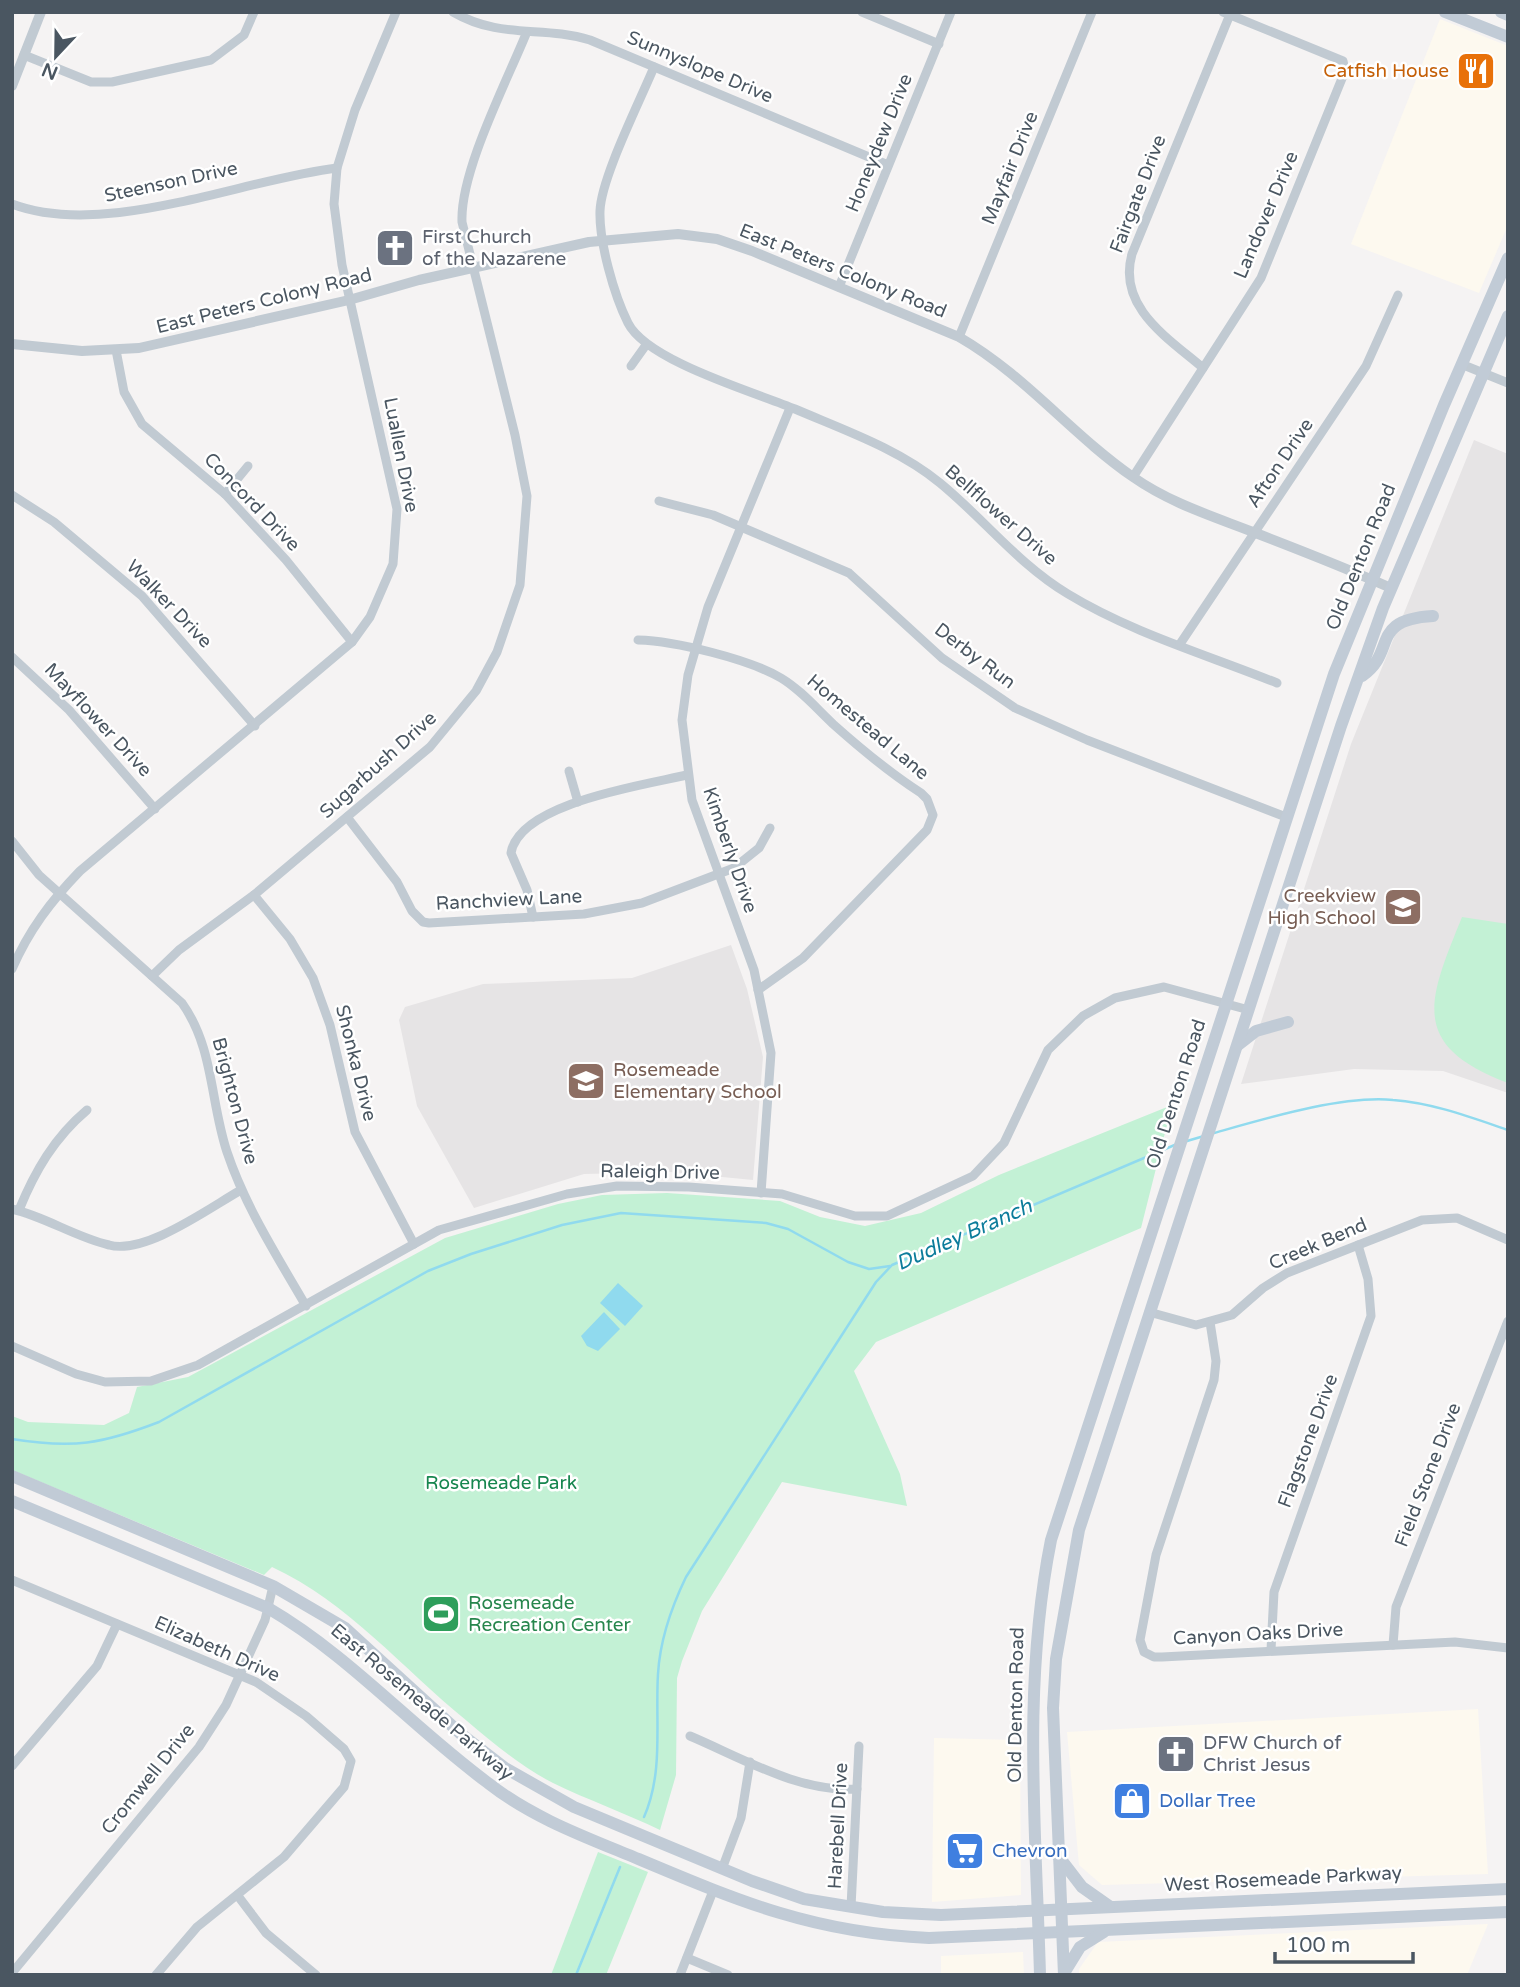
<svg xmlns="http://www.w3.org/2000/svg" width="1520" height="1987" font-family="'Varela Round',sans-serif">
<rect width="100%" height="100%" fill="#f5f3f3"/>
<g fill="#fdf9ef">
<path d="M1440,19L1508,46V225L1479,293L1351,244Z"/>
<path d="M1478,1709L1488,1874L1102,1885L1079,1865L1067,1732Z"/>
<path d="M934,1738L1020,1740L1021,1895L932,1902Z"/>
<path d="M1488,1924L1467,1975H1079V1969L1098,1942Z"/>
<path d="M1023,1952L1024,1975H941V1956Z"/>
</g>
<g fill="#e6e4e5">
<path d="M1474,440L1508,454V1093L1443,1071L1354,1069L1241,1084L1351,744Z"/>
<path d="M731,945L747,989L763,1057L753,1180L671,1172L584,1174L474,1208L417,1106L399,1020L405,1007L483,984L632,978Z"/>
</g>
<g fill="#c3f1d5">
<path d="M1462,917L1508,924V1083C1407,1045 1429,999 1462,917Z"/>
<path d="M1172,1105L1141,1228L876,1342L854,1371L900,1474L907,1506L782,1482L702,1611L682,1661L677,1678L676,1775L660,1830C625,1813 588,1800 553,1783C523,1768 493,1743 467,1721C403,1669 348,1602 272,1567L264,1575L12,1470V1416L28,1422L104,1425L129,1413L137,1387L188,1377L445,1238L558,1204L602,1195L667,1193L780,1201L820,1217L865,1226L921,1213L999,1175Z"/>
<path d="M598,1852L648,1872L606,1975H551Z"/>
</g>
<g fill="#90daee">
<path d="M618,1283L643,1306L625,1326L600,1303Z"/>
<path d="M604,1312L620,1329L598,1351L587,1346L581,1336Z"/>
</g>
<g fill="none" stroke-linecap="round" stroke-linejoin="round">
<g stroke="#90daee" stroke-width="2.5">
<path d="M1214,1133C1264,1119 1342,1095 1393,1100C1433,1103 1470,1117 1508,1130"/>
<path d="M1187,1141L1204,1136"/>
<path d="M12,1439C73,1449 102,1444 159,1422L428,1271L471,1254L562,1225L621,1213L766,1223L788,1229L848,1262L869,1269L890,1266"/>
<path d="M644,1817C664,1772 655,1721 658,1674C660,1639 671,1608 686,1577L876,1282L892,1265L1177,1144"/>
<path d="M576,1975L620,1867"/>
</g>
<g stroke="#c1cad2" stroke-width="9">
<path d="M453,12C501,40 543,25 590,40L888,165"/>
<path d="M862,12L939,44"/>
<path d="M24,55L91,82H112L211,60L244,35L254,12"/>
<path d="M654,67C640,101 601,178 600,211C599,242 614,295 628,323C647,361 754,392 795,409C844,430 899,449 940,483C984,519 1019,565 1068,594C1132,633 1208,655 1277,683"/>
<path d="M12,204C104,239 240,180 337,168"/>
<path d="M839,287L951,12"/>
<path d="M959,337L1092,12"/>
<path d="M116,350L124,392L142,424L225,494L286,560L352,642"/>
<path d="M1461,364L1508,383"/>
<path d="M631,366L646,345"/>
<path d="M1203,368C1168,338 1117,307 1132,254L1231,12"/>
<path d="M1133,477L1261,278L1345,71L1343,61L1223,12"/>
<path d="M225,494L248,466"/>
<path d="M12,495L54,522L142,596L255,726"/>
<path d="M659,501L713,515L849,573L942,658L1015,708L1087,740L1286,817"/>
<path d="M638,640C675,641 749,659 781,678C801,690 816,708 833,724C861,749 890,773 921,793L927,799L933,815L927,830L803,958L758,990"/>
<path d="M1180,644L1366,366L1398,295"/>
<path d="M12,657L69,710L155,809"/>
<path d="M569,771L578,802"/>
<path d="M347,817L397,882L412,911L423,922L429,923L584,914L642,903L734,868L759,848L770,828"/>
<path d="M12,841L39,875L182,1003C214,1048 210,1101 227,1152C245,1206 277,1256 306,1306"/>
<path d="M254,895L290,939L313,978L330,1025L355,1132L414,1244"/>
<path d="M533,917L527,890L511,853C519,803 644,785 687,775"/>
<path d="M12,969C29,930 51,901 80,871L352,642L370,617L393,564L397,509L342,265L334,204L337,168L355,110L396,12"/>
<path d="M152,976L179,950L254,895L430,747L476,691L497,652L520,585L527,496L515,435L462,222C460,172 506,83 526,34"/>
<path d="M761,1193L771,1053L754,970L692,800L682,720L688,675L708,607L790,408"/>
<path d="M12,1209C46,1217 75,1237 109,1245C145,1255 209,1208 241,1190"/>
<path d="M19,1210C35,1171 54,1138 87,1110"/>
<path d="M1149,1312L1196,1325L1232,1315L1263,1288L1287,1273L1422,1220L1457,1218L1508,1240"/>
<path d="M1210,1322L1216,1361L1214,1380L1156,1555L1140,1640L1144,1652L1154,1657H1162L1455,1642L1508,1648"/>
<path d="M12,1346L76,1374L105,1382L151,1381L198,1365L439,1230L567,1194L617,1186L689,1187L782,1194L855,1216H887L973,1176L1004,1143L1048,1050L1083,1016L1115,998L1164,987L1249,1010"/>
<path d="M12,1580L256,1682L306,1716L344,1749L351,1761L344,1787L284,1857L197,1927L156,1975"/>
<path d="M1393,1645L1396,1607L1508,1321"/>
<path d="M1271,1650L1274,1592L1371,1316L1368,1279L1358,1245"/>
<path d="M690,1736C742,1758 800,1793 857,1789"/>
<path d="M12,1766L97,1666L117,1624"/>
<path d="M722,1869L741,1818L750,1762"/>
<path d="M238,1896L266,1933L316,1975"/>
<path d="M851,1907L859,1746"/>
<path d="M687,1958L728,1975"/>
<path d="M12,1973L199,1747L226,1705L265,1620L273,1586"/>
<path d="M680,1975L713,1891"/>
</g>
<g stroke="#c1cad2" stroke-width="10">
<path d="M12,86L41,12"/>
<path d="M12,344L82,351L139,348L349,300L419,280L589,242L678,234L717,239L752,251L959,337C1025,375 1071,434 1133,477C1170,503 1212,516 1253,532C1300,550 1346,568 1391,588"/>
</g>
<g stroke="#c1cbd6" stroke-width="12">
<path d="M1445,12L1508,37"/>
<path d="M1501,12L1508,15"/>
<path d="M1362,676C1398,651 1368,620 1433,616"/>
<path d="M1238,1045L1256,1031L1288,1022"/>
<path d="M12,1476L273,1586L345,1628L461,1734L505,1768L574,1807L752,1881L804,1899L883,1912L941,1915L1508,1889"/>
<path d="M12,1501L268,1608C350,1656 412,1727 488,1783C530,1816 580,1835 629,1855C736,1900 811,1933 929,1938L1508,1912"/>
<path d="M1059,1857L1082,1887L1109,1906"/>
<path d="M1064,1973L1080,1947L1104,1932"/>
<path d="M1040,1975C1036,1829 1022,1685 1051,1540L1334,674L1444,405L1508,258"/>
<path d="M1064,1975L1053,1708L1056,1659L1079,1530L1341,726L1383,608L1508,316"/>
</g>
</g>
<defs>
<g id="restaurant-square" transform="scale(2.0125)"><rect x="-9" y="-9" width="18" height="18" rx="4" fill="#e8710a" stroke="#fff"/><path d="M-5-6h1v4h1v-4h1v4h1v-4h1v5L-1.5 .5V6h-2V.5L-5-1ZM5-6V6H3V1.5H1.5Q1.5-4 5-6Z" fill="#fff"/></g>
<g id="church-square" transform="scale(2.0125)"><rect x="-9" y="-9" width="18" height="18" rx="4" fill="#6b7280" stroke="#fff"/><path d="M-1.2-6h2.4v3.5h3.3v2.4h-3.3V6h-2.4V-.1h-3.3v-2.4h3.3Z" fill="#fff"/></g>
<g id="school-square" transform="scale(2.0125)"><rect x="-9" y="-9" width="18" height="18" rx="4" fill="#8d6e63" stroke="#fff"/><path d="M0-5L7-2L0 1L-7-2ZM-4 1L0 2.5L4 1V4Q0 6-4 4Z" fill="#fff"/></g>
<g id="stadium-square" transform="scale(2.0125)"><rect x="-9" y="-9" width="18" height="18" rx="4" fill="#2e9e5b" stroke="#fff"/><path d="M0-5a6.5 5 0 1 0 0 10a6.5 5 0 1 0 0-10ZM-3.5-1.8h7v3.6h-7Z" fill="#fff"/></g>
<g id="shop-square" transform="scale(2.0125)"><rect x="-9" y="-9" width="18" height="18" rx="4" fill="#3f7fe0" stroke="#fff"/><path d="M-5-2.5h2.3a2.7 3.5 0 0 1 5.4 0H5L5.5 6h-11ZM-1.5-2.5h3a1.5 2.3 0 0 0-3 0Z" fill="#fff"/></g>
<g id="supermarket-square" transform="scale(2.0125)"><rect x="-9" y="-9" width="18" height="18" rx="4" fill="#3f7fe0" stroke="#fff"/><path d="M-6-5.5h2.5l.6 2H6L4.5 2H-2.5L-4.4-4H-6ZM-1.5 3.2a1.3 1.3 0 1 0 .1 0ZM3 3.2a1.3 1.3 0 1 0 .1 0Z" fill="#fff"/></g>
</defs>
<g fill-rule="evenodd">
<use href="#restaurant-square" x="1476" y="71"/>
<use href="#church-square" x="395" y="248"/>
<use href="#school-square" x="1403" y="907"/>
<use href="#school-square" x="586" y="1081"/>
<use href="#stadium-square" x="441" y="1614"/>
<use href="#church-square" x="1176" y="1754"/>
<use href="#shop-square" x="1132" y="1801"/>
<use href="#supermarket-square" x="965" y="1851"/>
</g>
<g text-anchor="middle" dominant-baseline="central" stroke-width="5" stroke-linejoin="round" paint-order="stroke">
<g font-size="19" fill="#4a5661" stroke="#fff">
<text transform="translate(700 67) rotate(23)">Sunnyslope Drive</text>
<text transform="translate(879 143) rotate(-68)">Honeydew Drive</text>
<text transform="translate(1010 168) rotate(-68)">Mayfair Drive</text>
<text transform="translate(171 182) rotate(-12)">Steenson Drive</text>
<text transform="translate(1138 194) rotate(-69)">Fairgate Drive</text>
<text transform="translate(1266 215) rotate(-67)">Landover Drive</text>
<text transform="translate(843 271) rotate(22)">East Peters Colony Road</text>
<text transform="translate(264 301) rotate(-14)">East Peters Colony Road</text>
<text transform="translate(401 455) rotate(79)">Luallen Drive</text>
<text transform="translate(1280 463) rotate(-56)">Afton Drive</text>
<text transform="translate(252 502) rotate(46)">Concord Drive</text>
<text transform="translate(1001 515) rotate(41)">Bellflower Drive</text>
<text transform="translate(1361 557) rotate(-68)">Old Denton Road</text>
<text transform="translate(169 604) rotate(46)">Walker Drive</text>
<text transform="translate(975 656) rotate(37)">Derby Run</text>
<text transform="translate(98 720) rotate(47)">Mayflower Drive</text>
<text transform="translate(868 727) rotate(40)">Homestead Lane</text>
<text transform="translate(378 765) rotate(-42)">Sugarbush Drive</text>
<text transform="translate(730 850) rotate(71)">Kimberly Drive</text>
<text transform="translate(509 900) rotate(-3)">Ranchview Lane</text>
<text transform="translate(356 1063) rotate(76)">Shonka Drive</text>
<text transform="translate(1176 1094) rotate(-72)">Old Denton Road</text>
<text transform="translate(235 1101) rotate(75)">Brighton Drive</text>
<text transform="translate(660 1172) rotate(1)">Raleigh Drive</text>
<text transform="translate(1318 1244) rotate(-23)">Creek Bend</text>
<text transform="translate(1308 1441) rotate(-70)">Flagstone Drive</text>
<text transform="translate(1428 1475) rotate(-69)">Field Stone Drive</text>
<text transform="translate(1258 1634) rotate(-3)">Canyon Oaks Drive</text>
<text transform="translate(217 1649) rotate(24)">Elizabeth Drive</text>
<text transform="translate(422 1702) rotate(40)">East Rosemeade Parkway</text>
<text transform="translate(1016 1705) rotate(-89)">Old Denton Road</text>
<text transform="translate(148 1779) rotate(-51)">Cromwell Drive</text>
<text transform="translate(838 1826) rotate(-87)">Harebell Drive</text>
<text transform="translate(1283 1879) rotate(-3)">West Rosemeade Parkway</text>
</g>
<g font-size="19" fill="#c56008" stroke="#fff" text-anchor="end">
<text x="1449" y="71">Catfish House</text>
</g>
<g font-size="19" fill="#5b616d" stroke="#fff" text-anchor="start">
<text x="422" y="237">First Church<tspan x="422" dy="22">of the Nazarene</tspan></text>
<text x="1203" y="1743">DFW Church of<tspan x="1203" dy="22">Christ Jesus</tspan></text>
</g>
<g font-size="19" fill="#785e54" stroke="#fff" text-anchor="end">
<text x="1376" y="896">Creekview<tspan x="1376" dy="22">High School</tspan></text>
<text x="613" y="1070" text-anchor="start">Rosemeade<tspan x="613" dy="22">Elementary School</tspan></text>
</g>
<g font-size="19" fill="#17864f" stroke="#fff">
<text x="501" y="1483">Rosemeade Park</text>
</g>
<g font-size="19" fill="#27864d" stroke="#fff" text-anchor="start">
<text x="468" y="1603">Rosemeade<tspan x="468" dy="22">Recreation Center</tspan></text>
</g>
<g font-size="19" fill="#366cbe" stroke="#fff" text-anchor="start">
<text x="1159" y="1801">Dollar Tree</text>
<text x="992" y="1851">Chevron</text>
</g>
<g font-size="21" font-style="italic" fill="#0c7c9b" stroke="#fff">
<text transform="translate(964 1235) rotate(-24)">Dudley Branch</text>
</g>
</g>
<rect width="1520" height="1987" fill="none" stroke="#4a5661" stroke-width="28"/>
<g transform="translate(56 56) rotate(202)" stroke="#ffffff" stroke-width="5" paint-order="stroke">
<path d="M0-5L12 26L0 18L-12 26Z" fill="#4a5661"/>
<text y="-10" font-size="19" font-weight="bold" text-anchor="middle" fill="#4a5661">N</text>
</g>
<path d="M1275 1952v10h138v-10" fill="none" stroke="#4a5661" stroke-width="3.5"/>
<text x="1286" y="1952" font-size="21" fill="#4a5661" stroke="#ffffff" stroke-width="5" paint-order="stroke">100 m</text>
</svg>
